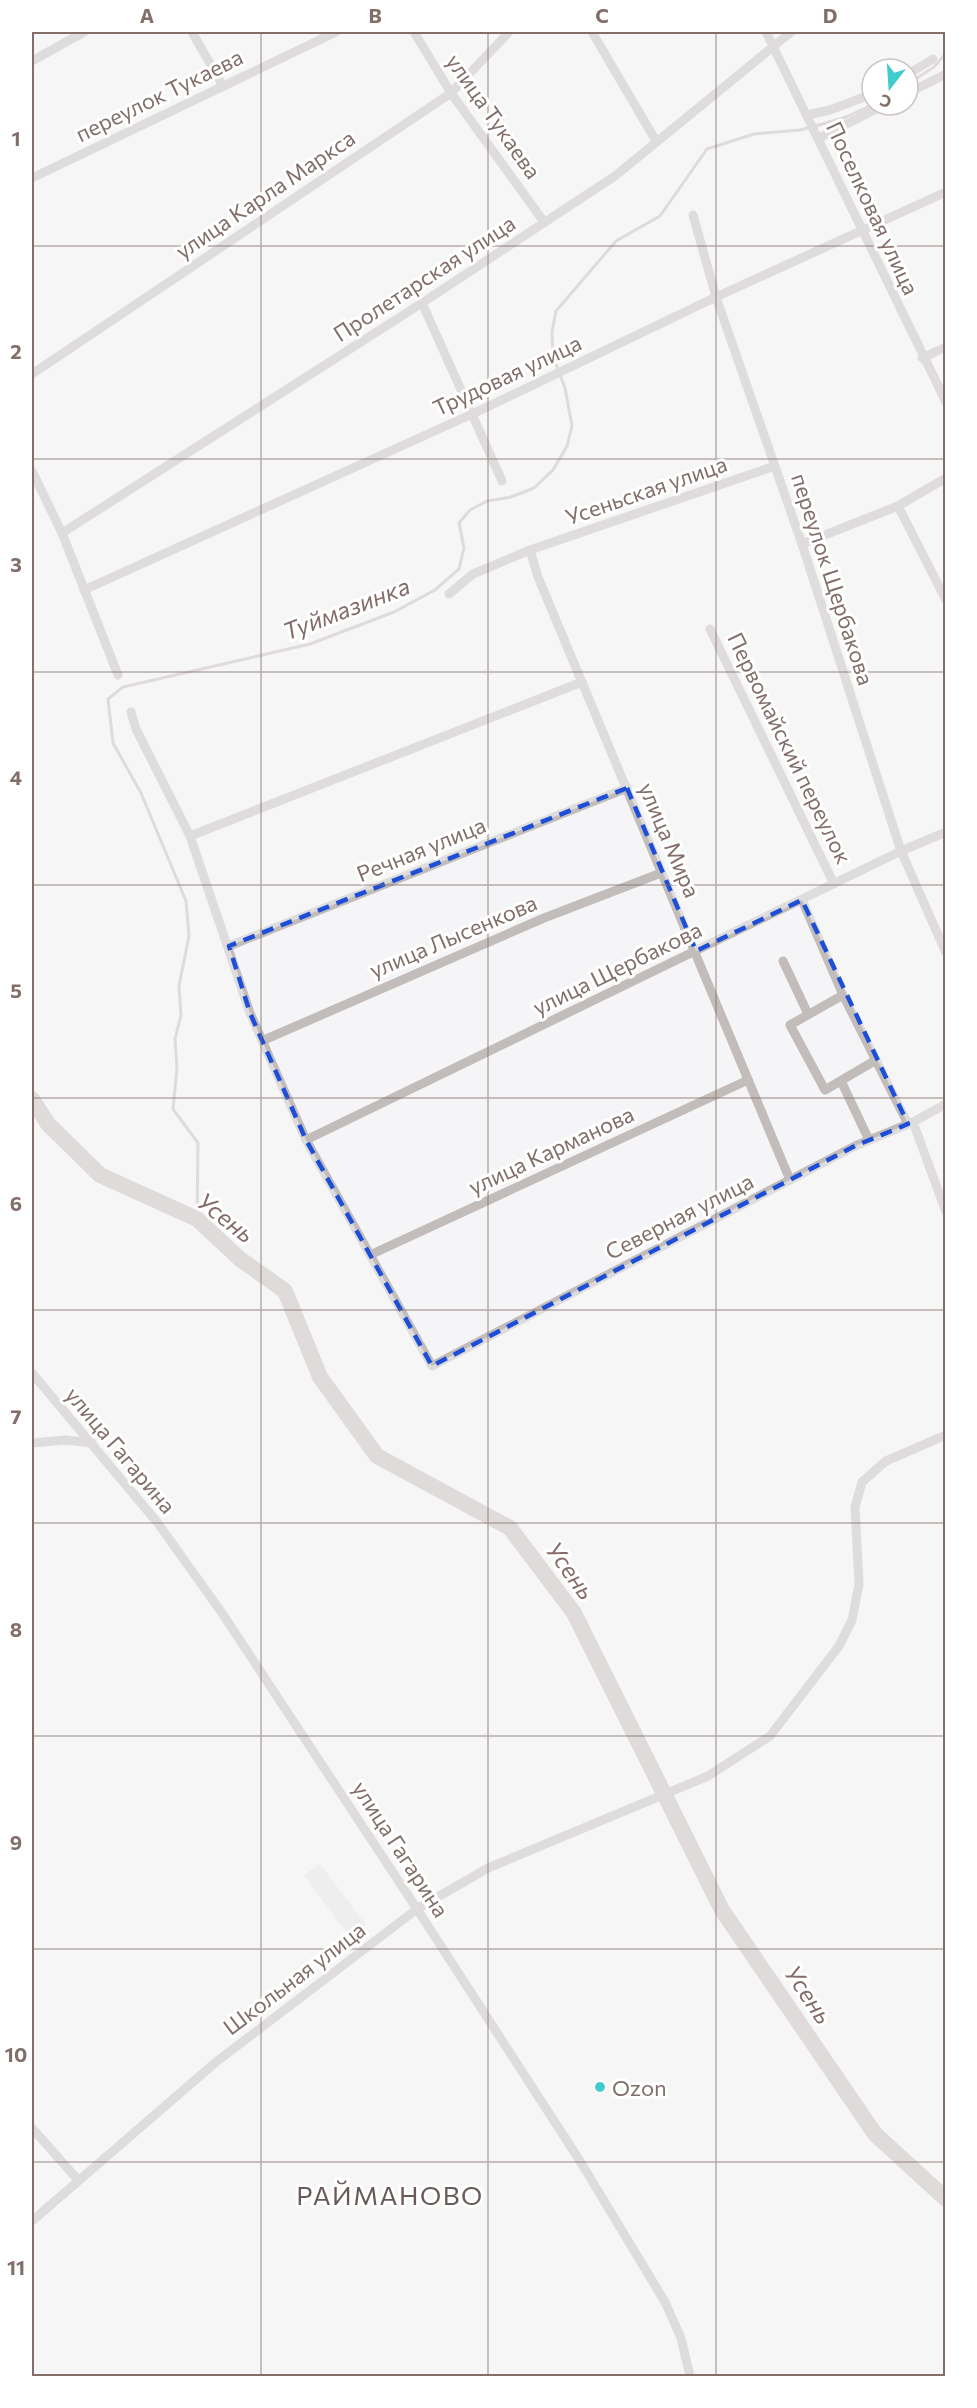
<svg xmlns="http://www.w3.org/2000/svg" width="977" height="2408" font-family="Commissioner,sans-serif">
<rect width="100%" height="100%" fill="#f5f5f7"/>
<path fill="#e5e5e5" d="M320,1864L366,1925L350,1937L304,1875Z"/>
<g fill="none" stroke-linecap="round" stroke-linejoin="round">
<g stroke="#c6bab9" stroke-width="3">
<path d="M908,84L934,67L946,53"/>
<path d="M197,1219L198,1143L173,1109L177,1068L175,1039L181,1015L179,986L189,936L186,901L141,793L113,743L108,699L123,687L310,644L394,612L435,590L459,569L464,548L459,523L470,510L487,501L511,497L534,488L553,470L567,446L572,426L565,388L553,356L552,332L556,311L616,241L660,216L707,149L754,134L800,130L819,125L846,117L872,105"/>
</g>
<path stroke="#c6bab9" stroke-width="16" d="M32,1099L48,1124L100,1175L197,1219L240,1259L285,1291L320,1377L377,1456L510,1528L574,1613L722,1910L875,2134L946,2199"/>
<g stroke="#c2bcba" stroke-width="9">
<path d="M192,32L223,86"/>
<path d="M414,32L451,93L544,222"/>
<path d="M592,32L656,141"/>
<path d="M766,32L946,402"/>
<path d="M32,61L84,32"/>
<path d="M908,74L933,59"/>
<path d="M908,93L946,74"/>
<path d="M807,115L830,110L872,94"/>
<path d="M819,138L884,105"/>
<path d="M32,178L336,32"/>
<path d="M693,215L716,297L802,544L901,851L946,953"/>
<path d="M422,303L502,481"/>
<path d="M922,358L946,347"/>
<path d="M32,374L451,93L509,32"/>
<path d="M32,471L62,533L118,675"/>
<path d="M898,506L946,600"/>
<path d="M62,533L422,303L615,176L791,32"/>
<path d="M802,544L898,506L946,478"/>
<path d="M530,550L538,577L790,1180"/>
<path d="M84,590L483,409L716,297L946,192"/>
<path d="M449,594L473,574L530,550L775,466"/>
<path d="M710,629L834,884"/>
<path d="M131,712L136,729L190,836L250,1013L306,1140L432,1366L855,1146L913,1122L946,1104"/>
<path d="M190,836L582,682"/>
<path d="M802,900L843,995L908,1124"/>
<path d="M229,946L627,788"/>
<path d="M783,961L808,1014"/>
<path d="M843,995L790,1025L825,1090L876,1060"/>
<path d="M264,1040L544,918L661,873"/>
<path d="M841,1081L869,1140"/>
<path d="M913,1122L946,1212"/>
<path d="M306,1140L901,851L946,832"/>
<path d="M370,1255L748,1080"/>
<path d="M32,1373L157,1522L222,1613L417,1909L580,2161L665,2302L681,2338L690,2376"/>
<path d="M32,1443L66,1440L92,1443"/>
<path d="M32,2128L78,2180"/>
<path d="M32,2221L216,2062L417,1909L488,1868L708,1776L770,1736L839,1646L852,1620L859,1584L855,1507L862,1482L886,1461L946,1435"/>
</g>
</g>
<path d="M0 0H977V2408H0ZM627,788L696,951L802,900L908,1124L855,1146L432,1366L306,1140L250,1013L229,946Z" fill="#f5f5f7" fill-opacity=".55" fill-rule="evenodd"/>
<path fill="none" stroke="#1d4ed8" stroke-width="4.5" stroke-dasharray="12 8" stroke-linejoin="round" d="M627,788L696,951L802,900L908,1124L855,1146L432,1366L306,1140L250,1013L229,946Z"/>
<path fill="none" stroke="#826f6a" stroke-width="1.5" stroke-opacity="0.55" d="M261,32V2376M488,32V2376M716,32V2376M32,246H946M32,459H946M32,672H946M32,885H946M32,1098H946M32,1310H946M32,1523H946M32,1736H946M32,1949H946M32,2162H946"/>
<circle fill="#40cccc" stroke="#fff" stroke-width="2" cx="600" cy="2087" r="6"/>
<g text-anchor="middle" dominant-baseline="central" stroke-width="6" stroke-linejoin="round" paint-order="stroke">
<g font-size="22" fill="#826f6a" stroke="#fff">
<text transform="translate(159 95) rotate(-26)">переулок Тукаева</text>
<text transform="translate(494 116) rotate(55)">улица Тукаева</text>
<text transform="translate(265 194) rotate(-34)">улица Карла Маркса</text>
<text transform="translate(873 208) rotate(65)">Поселковая улица</text>
<text transform="translate(424 278) rotate(-33)">Пролетарская улица</text>
<text transform="translate(507 375) rotate(-25)">Трудовая улица</text>
<text transform="translate(646 490) rotate(-19)">Усеньская улица</text>
<text transform="translate(833 579) rotate(72)">переулок Щербакова</text>
<text transform="translate(790 748) rotate(64)">Первомайский переулок</text>
<text transform="translate(670 840) rotate(67)">улица Мира</text>
<text transform="translate(421 849) rotate(-22)">Речная улица</text>
<text transform="translate(453 936) rotate(-23)">улица Лысенкова</text>
<text transform="translate(617 968) rotate(-26)">улица Щербакова</text>
<text transform="translate(551 1150) rotate(-25)">улица Карманова</text>
<text transform="translate(679 1216) rotate(-27)">Северная улица</text>
<text transform="translate(121 1450) rotate(50)">улица Гагарина</text>
<text transform="translate(401 1849) rotate(57)">улица Гагарина</text>
<text transform="translate(294 1978) rotate(-37)">Школьная улица</text>
</g>
<g font-size="22" fill="#826f6a" stroke="#fff" text-anchor="start">
<text x="612" y="2087">Ozon</text>
</g>
<g font-size="24" font-style="italic" fill="#856c6b" stroke="#fff">
<text transform="translate(346 608) rotate(-21)">Туймазинка</text>
<text transform="translate(226 1217) rotate(38)">Усень</text>
<text transform="translate(571 1570) rotate(54)">Усень</text>
<text transform="translate(809 1994) rotate(56)">Усень</text>
</g>
<g font-size="26" letter-spacing="1.5" fill="#685b57" stroke="#fff">
<text x="390" y="2194">РАЙМАНОВО</text>
</g>
</g>
<rect width="977" height="2408" fill="none" stroke="#ffffff" stroke-width="66"/>
<g transform="translate(890 87) rotate(197)"><circle r="28" fill="#ffffff" stroke="#cdc5c3" stroke-width="1.5"/>
<path d="M0-4.5L10 22L0 15L-10 22Z" fill="#40cccc"/>
<text y="-9" font-size="16" font-weight="bold" text-anchor="middle" fill="#826f6a">С</text>
</g>
<rect x="33" y="33" width="911" height="2342" fill="none" stroke="#826f6a" stroke-width="2"/>
<g font-size="20" text-anchor="middle" font-weight="bold" fill="#826f6a">
<text x="147" y="23">A</text>
<text x="375" y="23">B</text>
<text x="602" y="23">C</text>
<text x="830" y="23">D</text>
<text x="16" y="146">1</text>
<text x="16" y="359">2</text>
<text x="16" y="572">3</text>
<text x="16" y="785">4</text>
<text x="16" y="998">5</text>
<text x="16" y="1211">6</text>
<text x="16" y="1424">7</text>
<text x="16" y="1637">8</text>
<text x="16" y="1850">9</text>
<text x="16" y="2062">10</text>
<text x="16" y="2275">11</text>
</g>
</svg>
